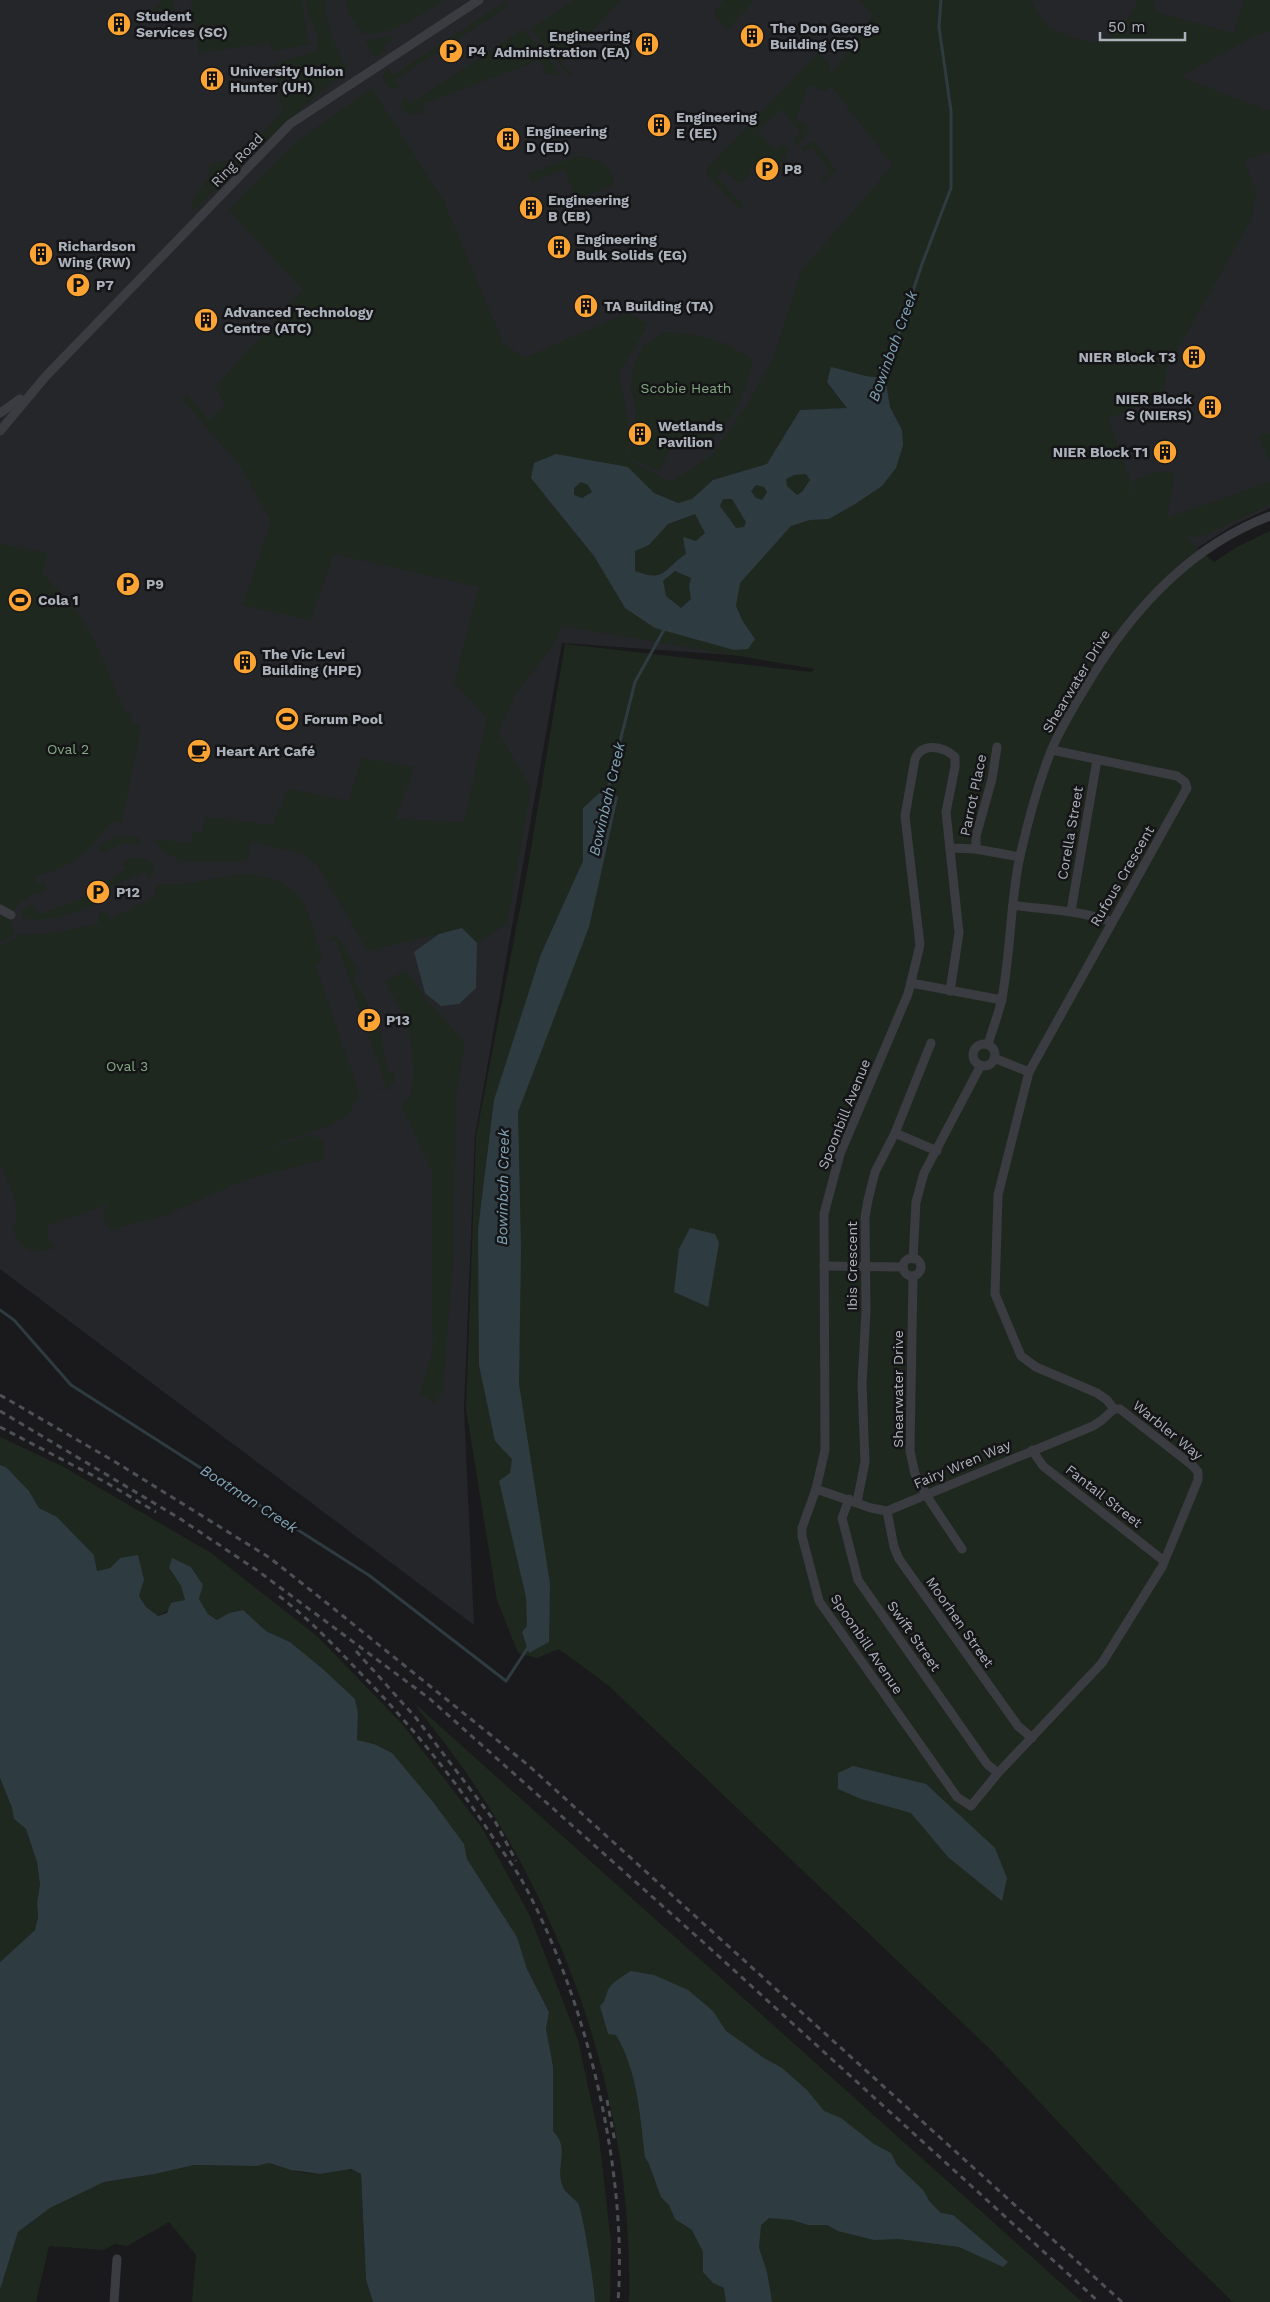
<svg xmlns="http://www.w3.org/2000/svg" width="1270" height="2302" font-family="'Work Sans',sans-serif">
<rect width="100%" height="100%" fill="#1a1a1c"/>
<path fill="#252629" d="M0,0H1270V508L1232,526L1197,548L1169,523L815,661L562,643L475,1136L464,1409L474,1625L0,1269Z"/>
<g fill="#1f281f" fill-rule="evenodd">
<path d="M162,0H173L175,11L157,14L156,17L148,18Z"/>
<path d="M191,0H302L309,45L271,51L270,43L199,53Z"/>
<path d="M306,0H326C324,26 336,47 347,69L291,118L193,211L191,203L209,176L211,164L239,159L282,112L274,64L317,51L318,35L308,15Z"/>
<path d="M346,0H441L440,4C414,17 393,37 362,33L348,12Z"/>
<path d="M574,0H621L561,63L573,75L571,78L531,29Z"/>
<path d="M724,0H755L727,30L715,16V10Z"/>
<path d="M859,0H1031L1048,28C1061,32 1076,40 1090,42C1112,44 1130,18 1138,0H1155L1153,6L1158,13L1234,33L1244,0H1270V31L1255,36L1180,77L1270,111V152L1244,160L1257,193L1251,220L1168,366L1161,398L1108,418L1148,531L1132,481L1161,471L1175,472L1167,518L1270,482V505L1202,536L1185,537L1214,562L1235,548L1270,531V2302H1233L1161,2232L991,2050L609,1686L559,1649L537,1658L518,1653L497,1600L466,1409L476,1136L528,867L565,644L811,672L815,669L562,626L552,647L516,693L498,732L531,788L507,924L477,943L462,928L368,951L317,865L302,853L251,842L247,861H181L164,852L154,839L190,843L193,831L202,833L206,817L273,825L288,789L349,801L362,758L414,767L396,819L464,822L487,718L454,682L479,587L334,554L310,620L243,605L271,521L241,467L183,400L186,394L209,420L225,406L216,386L303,290L229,210L296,142L372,88L444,202L503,343L524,358L628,313L648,324L619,374L629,427L628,459L671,482L712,455L747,405L774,357L801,271L893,165L831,86L825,91L809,85L795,120L807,124L808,131L798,145L793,140L801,132L781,109L757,131L774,150L784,144L789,149L784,161L776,164L767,155L757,162L767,172L764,174L754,164L748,168L752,172L739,184L725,169L716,177L744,206L740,210L706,173L708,168L818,53L827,61L832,73L873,15ZM855,372L870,379L885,377L890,407L902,430L882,486L855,504L829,519L810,520L791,526L740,583L736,606L742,620L755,639L734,650L655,628L625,608L594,556L545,498L556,454L628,467L654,493L678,503L692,499L713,480L767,464L800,410L847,408L827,383Z"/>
<path d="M505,2L508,6L504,9L395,80L400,88H390L384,83L383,75L387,68L392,76Z"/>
<path d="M523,29L545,53L560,76L546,73L540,60L422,104L425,112L411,115L402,108V102L405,97L410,104Z"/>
<path d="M393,36V39L383,46L386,51L376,57L373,56L365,40Z"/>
<path d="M811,142L815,143L836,170L824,182L821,179L829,173V169L812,147L803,152L801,149Z"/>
<path d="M578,156C595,158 610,163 614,182L613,185L576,200L564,169L531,182L528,174Z"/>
<path d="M665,332C701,334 723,339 753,360C746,393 730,437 694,447C687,448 678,446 671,446L660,471L629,458L636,413L631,386L634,364L644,345Z"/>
<path d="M1270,433V461L1258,436Z"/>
<path d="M806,474L810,480L802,492L797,495L787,486L786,479L794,475Z"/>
<path d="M581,482L588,485L592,492L582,498L574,495V488Z"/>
<path d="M756,485L764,487L767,492L762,500L756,498L751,491Z"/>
<path d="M723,499H732L746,523L744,527L736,528L720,506Z"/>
<path d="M695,513L705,533L696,541L683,544L686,554C662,569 666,582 634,571L635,551L649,545L668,524Z"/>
<path d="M0,544L48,553L42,573L75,609L93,637L125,711L130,713L133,724L141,727L122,822H111C105,828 101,835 96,841C82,858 59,871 36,876V884L44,882L47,890C27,895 0,910 16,934L0,942Z"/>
<path d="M675,571L691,578L689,586L691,599L681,608L666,596L663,581Z"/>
<path d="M117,836L138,837L141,844L122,843L104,853L97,847Z"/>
<path d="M141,857C152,860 158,869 149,879L145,871L97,893L100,902C85,909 36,928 22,916L23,910L29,905L33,906L38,915L80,899L126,869L122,864L132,858Z"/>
<path d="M242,874C307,879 306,907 323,961L315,964L360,1095L347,1115L333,1124L209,1169L310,1135L323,1140L324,1159L245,1180L166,1215L111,1230L102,1216L108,1204L48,1225L47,1236L55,1248C31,1255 24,1251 12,1230C24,1211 9,1183 0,1165V947L21,934L32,935L65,931L98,924L99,914L105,911L109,919L157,896L154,888L162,884H183Z"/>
<path d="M332,935L339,939L359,972L352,977L374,1014L380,1031L388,1073L394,1072L395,1081L387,1090L378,1089L386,1086L336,940L328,942Z"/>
<path d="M406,970L428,1001L465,1043L456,1094L454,1249L443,1390L434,1404L420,1393L433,1350L432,1171L401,1105C405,1102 410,1098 411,1093C417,1072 411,1033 402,1012C397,1002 390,991 385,981Z"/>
<path d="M0,1437L62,1466L211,1553L317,1636L403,1725L482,1828L530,1916L578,2040L599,2137L611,2242L610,2302H595C595,2290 583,2211 578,2203C574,2198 567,2194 564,2189C553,2167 572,2150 553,2131V2066L546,2029L549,2012L527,1969L517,1937L467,1859L464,1844L374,1744L357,1740L358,1713L355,1699L323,1669L290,1642L266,1631L243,1610L229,1613L217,1620L208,1614L199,1599L203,1585L191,1567L169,1569L181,1586L185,1600L158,1616L146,1607L139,1596L144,1580L120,1558L110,1568L97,1571L94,1555L57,1517L39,1508L29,1491L6,1467L0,1465Z"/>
<path d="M413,1702L1082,2302H629C634,2118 574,1934 472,1781C454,1754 433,1728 413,1702Z"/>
<path d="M0,1778L12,1808L14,1819L26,1829L37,1862L40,1885L37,1903L38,1917L35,1930L0,1962Z"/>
<path d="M269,2163C285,2168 302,2174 319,2174C338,2174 342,2164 361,2174L366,2280L373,2302H192L196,2255L169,2222L127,2246L115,2244L103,2250L49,2246L36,2302H0V2290L18,2232L50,2208L104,2182L155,2174L194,2165L257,2166Z"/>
</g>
<g fill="#2e3b41" fill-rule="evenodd">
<path d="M831,367C850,371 867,379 885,377L890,407L902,430L903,445L896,468L882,486L855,504L829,519L810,520L791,526L740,583L736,606L742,620L755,639L748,649L734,650L655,628L625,608L594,556L531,478L534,463L556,454L628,467L654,493L678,503L692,499L713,480L767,464L800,410L847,408L827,382ZM806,474L810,480L802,492L797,495L787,486L786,479L794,475ZM581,482L588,485L592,492L582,498L574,495V488ZM756,485L764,487L767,492L762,500L756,498L751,491ZM723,499H732L746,522L744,527L736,528L720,506ZM695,514L705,533L696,541L683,537L686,554C663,569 666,583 635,571V551L649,545L668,524ZM675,571L691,578L689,586L691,599L681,608L666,596L663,581Z"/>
<path d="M604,789L618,797L589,927L518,1112L521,1249L519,1384L550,1584L549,1642L529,1653L522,1632L527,1626L526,1597L499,1481L510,1473L512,1459L495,1441L479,1365L478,1230L494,1100L541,954L583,861V808Z"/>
<path d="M462,928L477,943L476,988L459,1004L441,1006L425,993L414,952L439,934Z"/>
<path d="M690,1228L715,1234L719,1243L708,1307L674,1292L679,1249Z"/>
<path d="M0,1465L6,1467L29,1491L39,1508L57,1517L94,1555L97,1571L110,1568L120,1558L138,1555L144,1580L139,1596L146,1607L158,1616L167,1613L171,1603L185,1600L181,1586L169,1568L172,1558L191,1567L203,1585L199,1599L208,1614L217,1620L229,1613L243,1610L266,1631L290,1642L323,1669L355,1699L358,1713L357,1740L374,1744L392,1753L433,1802L464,1844L467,1859L517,1937L527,1969L549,2012L546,2029L553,2066V2131C572,2150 553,2167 564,2189C567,2194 574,2198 578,2203C583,2211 595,2290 595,2302H373L366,2280L361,2174L351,2169L320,2174L291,2170L269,2163L257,2166L194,2165L155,2174L104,2182L50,2208L18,2232L0,2290V1962L35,1930L38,1917L37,1903L40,1885L37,1862L26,1829L14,1819L12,1808L0,1778Z"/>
<path d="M853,1766L926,1784L995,1848L1007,1878L1002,1901L948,1857L911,1813L861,1799L838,1789V1773Z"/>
<path d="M631,1971L654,1975L688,1990L713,2011L726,2031L764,2058L782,2068L807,2090L824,2111L841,2118L874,2144L891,2153L897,2165L923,2190L930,2202L941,2213L953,2215L1008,2262L1003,2267L959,2247L899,2239L874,2240L838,2231L827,2225H808L792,2220L769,2218L761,2225L759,2248L767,2272L772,2302H726L724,2288L713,2283L703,2272V2252L692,2230L675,2219L669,2205L661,2197L649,2164L645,2157C640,2116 638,2072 616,2035L608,2034L600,2006C607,2000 605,1995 609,1988C615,1980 623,1976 631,1971Z"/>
</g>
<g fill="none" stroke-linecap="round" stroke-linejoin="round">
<g stroke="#2e3b41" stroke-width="3">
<path d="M883,381L922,264L951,188V111L939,27L941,0"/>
<path d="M607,793L635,682L665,628"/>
<path d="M0,1310L14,1320L71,1385L370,1576L506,1681L529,1646"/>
</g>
<g stroke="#3a3c41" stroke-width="9">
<path d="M0,413L20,399"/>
<path d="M0,431L46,376L290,124L479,0"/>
<path d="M950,848L976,849L1020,857"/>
<path d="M976,849V836L992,779L997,747"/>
<path d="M1013,905C1047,910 1080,910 1112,922"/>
<path d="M0,909L11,915"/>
<path d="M1071,911L1097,760"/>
<path d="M911,983L1002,1000"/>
<path d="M950,991L959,933L946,812L955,767V757C943,746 922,742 915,759L905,816L920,945L908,994L840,1154L824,1214L825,1450L816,1489L802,1528V1536L819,1601L957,1797L971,1806L998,1773L1102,1663L1162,1567L1198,1480V1472L1193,1466L1120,1409H1114L1107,1400L1097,1393L1036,1367L1021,1356L995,1294L998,1195L1029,1072L1187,788L1185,782L1177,776L1052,750"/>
<circle cx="984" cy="1055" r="11"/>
<path d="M988,1045C992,1029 999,1014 1002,998C1011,951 1010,902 1020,856C1028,821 1038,784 1051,751C1060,729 1073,708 1085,688C1128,615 1188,547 1270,516"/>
<path d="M994,1058L1029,1072"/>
<path d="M895,1133L937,1151"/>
<circle cx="912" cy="1267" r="9"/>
<path d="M913,1259L916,1202L924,1173L981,1065"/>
<path d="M824,1266L903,1267"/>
<path d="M913,1276L910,1451L915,1474L930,1501L962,1549"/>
<path d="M1032,1450L1043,1466L1164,1561"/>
<path d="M816,1489L871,1508L887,1511L1093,1426L1102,1420L1114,1409"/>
<path d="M849,1499L842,1518L858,1580L987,1764L998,1773"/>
<path d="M857,1502L865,1462L862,1384L866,1311L865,1217L868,1200L875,1172L895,1133L931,1043"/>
<path d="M887,1511L894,1547L899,1559L1018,1726L1032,1738"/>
<path d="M114,2302L117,2259"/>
</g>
<g stroke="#4d5056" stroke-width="3" stroke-dasharray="6 5" stroke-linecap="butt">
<path d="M0,1395L117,1463L270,1558L328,1604L528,1765L1122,2302"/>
<path d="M0,1411L179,1518L258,1571L430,1699L703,1942L1099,2302"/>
<path d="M0,1427L107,1483L156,1512"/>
<path d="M279,1596C312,1621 339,1651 368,1681C412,1727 452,1776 488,1830C498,1845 510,1861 520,1877C585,1993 628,2169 618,2302"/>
<path d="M356,1651L416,1718L496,1823L516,1861"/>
<path d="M607,2100L615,2142"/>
</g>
</g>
<defs>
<g id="building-disc" transform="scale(1.25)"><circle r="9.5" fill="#fba333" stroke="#151517"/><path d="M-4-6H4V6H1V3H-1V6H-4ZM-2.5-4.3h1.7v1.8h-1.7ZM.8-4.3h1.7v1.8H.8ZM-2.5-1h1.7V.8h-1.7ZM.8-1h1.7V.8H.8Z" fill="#111"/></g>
<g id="parking-disc" transform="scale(1.25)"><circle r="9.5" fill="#fba333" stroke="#151517"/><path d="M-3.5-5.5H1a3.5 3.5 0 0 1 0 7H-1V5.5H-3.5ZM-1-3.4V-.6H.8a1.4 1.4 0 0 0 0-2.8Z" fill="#111"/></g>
<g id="stadium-disc" transform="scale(1.25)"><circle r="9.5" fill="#fba333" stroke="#151517"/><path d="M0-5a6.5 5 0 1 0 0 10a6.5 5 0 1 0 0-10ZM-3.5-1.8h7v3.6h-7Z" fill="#111"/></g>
<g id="cafe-disc" transform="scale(1.25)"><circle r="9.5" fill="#fba333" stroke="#151517"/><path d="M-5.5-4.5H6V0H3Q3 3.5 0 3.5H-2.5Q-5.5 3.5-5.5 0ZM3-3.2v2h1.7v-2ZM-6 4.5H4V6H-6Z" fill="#111"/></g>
</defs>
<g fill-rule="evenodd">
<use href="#building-disc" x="119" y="24"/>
<use href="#building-disc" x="752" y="36"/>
<use href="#building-disc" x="647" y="44"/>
<use href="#parking-disc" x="451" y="51"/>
<use href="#building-disc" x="212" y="79"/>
<use href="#building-disc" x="659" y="125"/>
<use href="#building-disc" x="508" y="139"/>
<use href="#parking-disc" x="767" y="169"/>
<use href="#building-disc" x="531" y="208"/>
<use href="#building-disc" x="559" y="247"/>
<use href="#building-disc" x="41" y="254"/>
<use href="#parking-disc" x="78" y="285"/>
<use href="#building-disc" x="586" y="306"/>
<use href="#building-disc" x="206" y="320"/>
<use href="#building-disc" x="1194" y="357"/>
<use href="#building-disc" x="1210" y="407"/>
<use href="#building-disc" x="640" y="434"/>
<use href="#building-disc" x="1165" y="452"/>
<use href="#parking-disc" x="128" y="584"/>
<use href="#stadium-disc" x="20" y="600"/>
<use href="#building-disc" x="245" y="662"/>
<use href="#stadium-disc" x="287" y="719"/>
<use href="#cafe-disc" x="199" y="751"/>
<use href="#parking-disc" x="98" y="892"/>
<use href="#parking-disc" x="369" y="1020"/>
</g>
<g text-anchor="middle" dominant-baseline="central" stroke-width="5" stroke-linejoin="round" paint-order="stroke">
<g font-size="14" font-weight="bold" fill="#acb2bc" stroke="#151517" text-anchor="start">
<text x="136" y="16">Student<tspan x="136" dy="16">Services (SC)</tspan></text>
<text x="770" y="28">The Don George<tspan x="770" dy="16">Building (ES)</tspan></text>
<text x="630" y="36" text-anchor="end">Engineering<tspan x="630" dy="16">Administration (EA)</tspan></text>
<text x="468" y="51">P4</text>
<text x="230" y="71">University Union<tspan x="230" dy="16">Hunter (UH)</tspan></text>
<text x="676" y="117">Engineering<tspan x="676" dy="16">E (EE)</tspan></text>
<text x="526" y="131">Engineering<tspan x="526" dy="16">D (ED)</tspan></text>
<text x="784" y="169">P8</text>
<text x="548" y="200">Engineering<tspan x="548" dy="16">B (EB)</tspan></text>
<text x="576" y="239">Engineering<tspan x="576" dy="16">Bulk Solids (EG)</tspan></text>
<text x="58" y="246">Richardson<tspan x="58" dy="16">Wing (RW)</tspan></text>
<text x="96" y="285">P7</text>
<text x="604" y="306">TA Building (TA)</text>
<text x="224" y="312">Advanced Technology<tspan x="224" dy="16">Centre (ATC)</tspan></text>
<text x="1176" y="357" text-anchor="end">NIER Block T3</text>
<text x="1192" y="399" text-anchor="end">NIER Block<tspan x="1192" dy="16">S (NIERS)</tspan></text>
<text x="658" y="426">Wetlands<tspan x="658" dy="16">Pavilion</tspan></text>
<text x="1148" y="452" text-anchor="end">NIER Block T1</text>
<text x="146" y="584">P9</text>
<text x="38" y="600">Cola 1</text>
<text x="262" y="654">The Vic Levi<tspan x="262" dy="16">Building (HPE)</tspan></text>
<text x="304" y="719">Forum Pool</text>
<text x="216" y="751">Heart Art Café</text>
<text x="116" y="892">P12</text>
<text x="386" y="1020">P13</text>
</g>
<g font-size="14" fill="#acb2bc" stroke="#151517">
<text transform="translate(237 160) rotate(-46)">Ring Road</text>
<text transform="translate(1076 681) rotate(-59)">Shearwater Drive</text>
<text transform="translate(973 795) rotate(-78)">Parrot Place</text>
<text transform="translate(1070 833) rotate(-80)">Corella Street</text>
<text transform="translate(1122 876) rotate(-60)">Rufous Crescent</text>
<text transform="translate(844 1114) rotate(-68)">Spoonbill Avenue</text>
<text transform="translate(852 1266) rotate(-90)">Ibis Crescent</text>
<text transform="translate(898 1389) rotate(-90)">Shearwater Drive</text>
<text transform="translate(1168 1430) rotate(39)">Warbler Way</text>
<text transform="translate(962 1464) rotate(-23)">Fairy Wren Way</text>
<text transform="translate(1104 1496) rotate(38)">Fantail Street</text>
<text transform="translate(960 1622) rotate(55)">Moorhen Street</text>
<text transform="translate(914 1636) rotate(55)">Swift Street</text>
<text transform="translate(867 1644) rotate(56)">Spoonbill Avenue</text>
</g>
<g font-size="14" fill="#83a882" stroke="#151517">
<text x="686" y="388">Scobie Heath</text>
<text x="68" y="749">Oval 2</text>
<text x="127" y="1066">Oval 3</text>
</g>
<g font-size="15" font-style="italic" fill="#81a4b8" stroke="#151517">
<text transform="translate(893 346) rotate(-70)">Bowinbah Creek</text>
<text transform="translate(607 799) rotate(-77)">Bowinbah Creek</text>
<text transform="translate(503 1187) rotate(-89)">Bowinbah Creek</text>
<text transform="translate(249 1499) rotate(33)">Boatman Creek</text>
</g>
</g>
<path d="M1100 32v8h85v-8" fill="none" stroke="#acb2bc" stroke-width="2.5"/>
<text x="1108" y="32" font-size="15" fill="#acb2bc" stroke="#151517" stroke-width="4" paint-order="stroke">50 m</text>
</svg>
